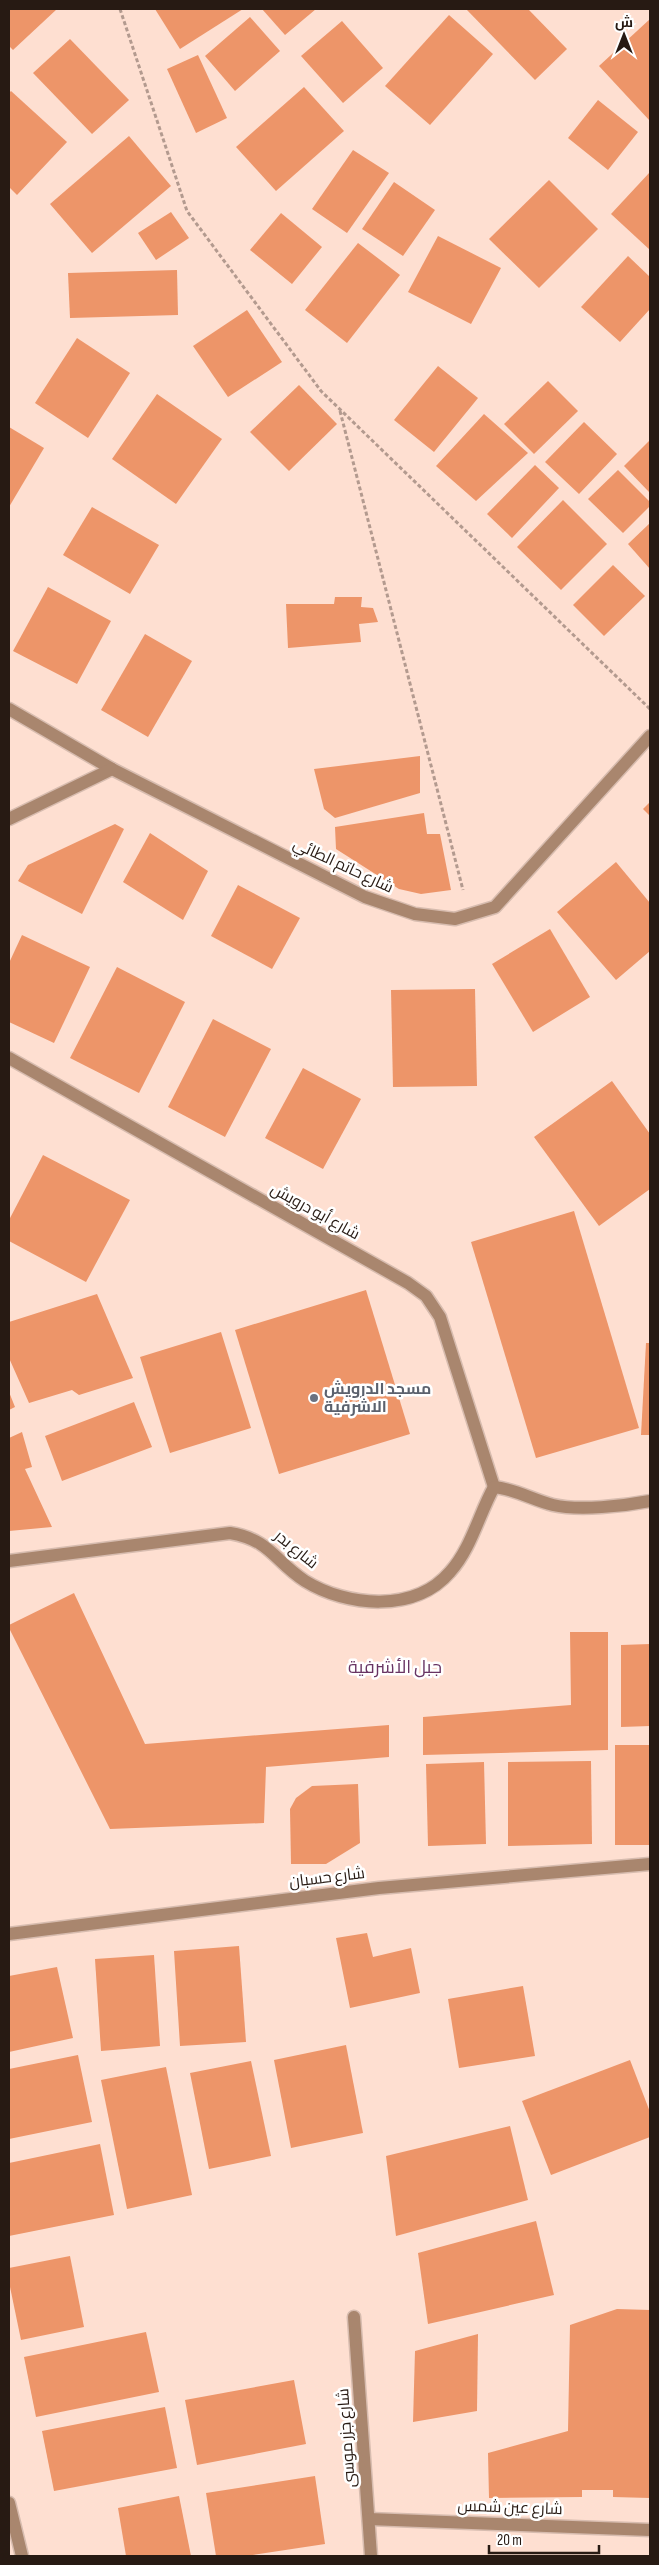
<svg xmlns="http://www.w3.org/2000/svg" width="659" height="2565" font-family="'Sofia Sans Condensed',Cairo,sans-serif">
<rect width="100%" height="100%" fill="#fedfd1"/>
<g fill="#ed9569">
<path d="M9,9H57L13,50L9,46Z"/>
<path d="M155,9H243L180,49Z"/>
<path d="M262,9H316L285,35Z"/>
<path d="M466,9H528L567,49L535,80Z"/>
<path d="M449,15L493,54L430,125L385,86Z"/>
<path d="M250,17L280,51L235,91L205,56Z"/>
<path d="M650,19V121L599,66Z"/>
<path d="M342,21L383,68L343,103L301,56Z"/>
<path d="M70,39L129,100L92,134L33,73Z"/>
<path d="M198,55L227,118L196,133L167,69Z"/>
<path d="M304,87L344,131L276,191L236,147Z"/>
<path d="M11,91L67,142L17,195L9,187V93Z"/>
<path d="M598,100L638,132L608,170L568,138Z"/>
<path d="M129,136L171,186L92,253L50,204Z"/>
<path d="M353,150L389,173L347,233L312,209Z"/>
<path d="M650,172V250L611,214Z"/>
<path d="M549,180L598,229L539,288L489,239Z"/>
<path d="M394,182L435,210L403,256L362,229Z"/>
<path d="M171,212L189,238L156,260L138,233Z"/>
<path d="M281,213L322,247L292,284L250,250Z"/>
<path d="M438,236L501,268L471,324L408,292Z"/>
<path d="M358,243L400,275L347,343L305,310Z"/>
<path d="M628,256L650,277V309L620,342L581,307Z"/>
<path d="M177,270L178,315L70,318L68,273Z"/>
<path d="M247,310L282,362L228,397L193,346Z"/>
<path d="M77,338L130,373L88,438L35,403Z"/>
<path d="M438,366L478,398L434,452L394,420Z"/>
<path d="M548,381L578,411L534,454L504,424Z"/>
<path d="M299,385L337,424L289,471L250,432Z"/>
<path d="M157,394L222,439L176,504L112,459Z"/>
<path d="M484,414L528,453L476,501L436,466Z"/>
<path d="M584,422L617,454L579,494L545,462Z"/>
<path d="M9,427L44,448L9,507Z"/>
<path d="M650,440V493L624,466Z"/>
<path d="M535,465L559,488L512,538L487,514Z"/>
<path d="M618,470L650,502V506L623,533L588,499Z"/>
<path d="M563,500L607,544L561,590L517,547Z"/>
<path d="M92,507L159,545L130,594L63,555Z"/>
<path d="M650,523V569L628,544Z"/>
<path d="M613,565L645,596L604,636L573,605Z"/>
<path d="M48,587L111,621L77,684L13,651Z"/>
<path d="M335,597H362L361,607L373,608L378,622L359,624L361,642L288,648L286,604H334Z"/>
<path d="M145,634L192,661L148,737L101,710Z"/>
<path d="M420,756V793L335,818L324,809L314,769Z"/>
<path d="M650,802V816L643,809Z"/>
<path d="M424,813L427,834H440L451,890L421,894L399,889L336,849L335,827Z"/>
<path d="M115,824L124,829L82,914L18,881L28,865Z"/>
<path d="M150,833L208,871L183,920L123,882Z"/>
<path d="M616,862L650,903V951L616,980L557,912Z"/>
<path d="M238,885L300,918L272,969L211,936Z"/>
<path d="M550,929L590,997L533,1032L492,964Z"/>
<path d="M22,935L90,967L54,1043L9,1022V963Z"/>
<path d="M117,967L185,1002L139,1093L70,1058Z"/>
<path d="M475,989L477,1086L393,1087L391,990Z"/>
<path d="M213,1019L271,1049L225,1137L168,1107Z"/>
<path d="M303,1068L361,1099L323,1169L265,1138Z"/>
<path d="M612,1081L650,1134V1189L599,1226L534,1137Z"/>
<path d="M43,1155L130,1200L86,1282L9,1241V1220Z"/>
<path d="M574,1211L639,1428L536,1458L471,1242Z"/>
<path d="M366,1290L410,1434L279,1474L235,1330Z"/>
<path d="M97,1294L133,1378L79,1395L72,1390L29,1403L9,1358V1322Z"/>
<path d="M221,1332L251,1428L170,1453L140,1357Z"/>
<path d="M646,1343H650V1435H641Z"/>
<path d="M9,1392L15,1407L9,1410Z"/>
<path d="M134,1402L152,1447L62,1481L45,1436Z"/>
<path d="M22,1432L32,1467L25,1469L52,1527L9,1531V1438Z"/>
<path d="M74,1593L145,1744L389,1725V1757L266,1767L264,1823L110,1829L9,1628V1625Z"/>
<path d="M570,1632H608V1750L423,1755V1717L571,1705Z"/>
<path d="M650,1644V1726L621,1727V1645Z"/>
<rect x="615" y="1745" width="35" height="100"/>
<path d="M591,1761L592,1844L508,1846V1762Z"/>
<path d="M484,1762L486,1844L428,1846L426,1764Z"/>
<path d="M358,1784L360,1843L326,1864H291L290,1809L296,1798L312,1786Z"/>
<path d="M367,1933L373,1957L411,1948L420,1993L350,2008L336,1938Z"/>
<path d="M239,1946L246,2042L180,2046L174,1951Z"/>
<path d="M154,1955L160,2046L101,2051L95,1959Z"/>
<path d="M57,1967L73,2038L9,2052V1976Z"/>
<path d="M523,1986L535,2056L459,2068L448,1999Z"/>
<path d="M346,2045L363,2133L291,2148L274,2060Z"/>
<path d="M78,2055L92,2122L9,2139V2069Z"/>
<path d="M630,2060L650,2112V2137L551,2175L522,2101Z"/>
<path d="M251,2061L271,2156L209,2169L190,2073Z"/>
<path d="M166,2067L192,2195L127,2209L101,2080Z"/>
<path d="M510,2126L528,2200L396,2236L386,2156Z"/>
<path d="M100,2144L114,2215L9,2236V2163Z"/>
<path d="M536,2221L554,2295L428,2324L418,2253Z"/>
<path d="M70,2256L84,2327L21,2340L9,2282V2268Z"/>
<path d="M617,2309L650,2310V2498L613,2497V2490H582V2497L489,2498L488,2453L568,2431L570,2325Z"/>
<path d="M146,2332L159,2392L36,2417L24,2357Z"/>
<path d="M478,2334L477,2411L413,2422L415,2351Z"/>
<path d="M294,2380L306,2444L197,2465L185,2400Z"/>
<path d="M165,2407L177,2468L54,2491L42,2431Z"/>
<path d="M315,2476L325,2544L246,2556H216L206,2493Z"/>
<path d="M179,2496L191,2556H126L118,2508Z"/>
</g>
<g fill="none" stroke-linecap="round" stroke-linejoin="round">
<g stroke="#d7bcaf" stroke-width="15">
<g id="street">
<path d="M9,709L112,769L365,897L415,914L455,919L495,907L650,736"/>
<path d="M9,819L112,769"/>
<path d="M9,1058L408,1283L426,1296L440,1317L494,1487"/>
<path d="M494,1487C515,1489 533,1500 553,1505C579,1511 624,1506 650,1501"/>
<path d="M9,1561L230,1533C271,1540 274,1561 305,1581C347,1607 415,1613 450,1572C471,1549 479,1514 494,1487"/>
<path d="M9,1934L379,1888L650,1864"/>
<path d="M354,2317L371,2556"/>
<path d="M9,2503L22,2556"/>
<path d="M369,2519L650,2530"/>
</g>
</g>
<g stroke="#b39a8f" stroke-width="3" stroke-dasharray="4 2.5" stroke-linecap="butt">
<path d="M120,9L187,211L321,391L650,709"/>
<path d="M340,411L463,890"/>
</g>
<use href="#street" stroke="#a9866e" stroke-width="12"/>
</g>
<circle fill="#6b7280" stroke="#fff" stroke-width="2" cx="314" cy="1398" r="5"/>
<g text-anchor="middle" dominant-baseline="central" stroke-width="5" stroke-linejoin="round" paint-order="stroke">
<g font-size="16" fill="#271a13" stroke="#fff">
<text transform="translate(343 866) rotate(25)">شارع حاتم الطائي</text>
<text transform="translate(315 1212) rotate(29)">شارع أبو درويش</text>
<text transform="translate(296 1550) rotate(39)">شارع بدر</text>
<text transform="translate(327 1878) rotate(-7)">شارع حسبان</text>
<text transform="translate(347 2438) rotate(-94)">شارع جزر موسى</text>
<text transform="translate(510 2508) rotate(2)">شارع عين شمس</text>
</g>
<g font-size="16" font-weight="bold" fill="#5b616d" stroke="#fff" text-anchor="start">
<text x="324" y="1389">مسجد الدرويش<tspan x="324" dy="18">الاشرفية</tspan></text>
</g>
<g font-size="18" fill="#683463" stroke="#fff">
<text x="395" y="1667">جبل الأشرفية</text>
</g>
</g>
<rect width="659" height="2565" fill="none" stroke="#271a13" stroke-width="20"/>
<g transform="translate(624 35)" stroke="#ffffff" stroke-width="4" paint-order="stroke">
<path d="M0-4L9 19L0 12L-9 19Z" fill="#271a13"/>
<text y="-8" font-size="14" font-weight="bold" text-anchor="middle" fill="#271a13">ش</text>
</g>
<path d="M489 2545v8h110v-8" fill="none" stroke="#271a13" stroke-width="2.5"/>
<text x="497" y="2545" font-size="15" fill="#271a13" stroke="#ffffff" stroke-width="4" paint-order="stroke">20 m</text>
</svg>
